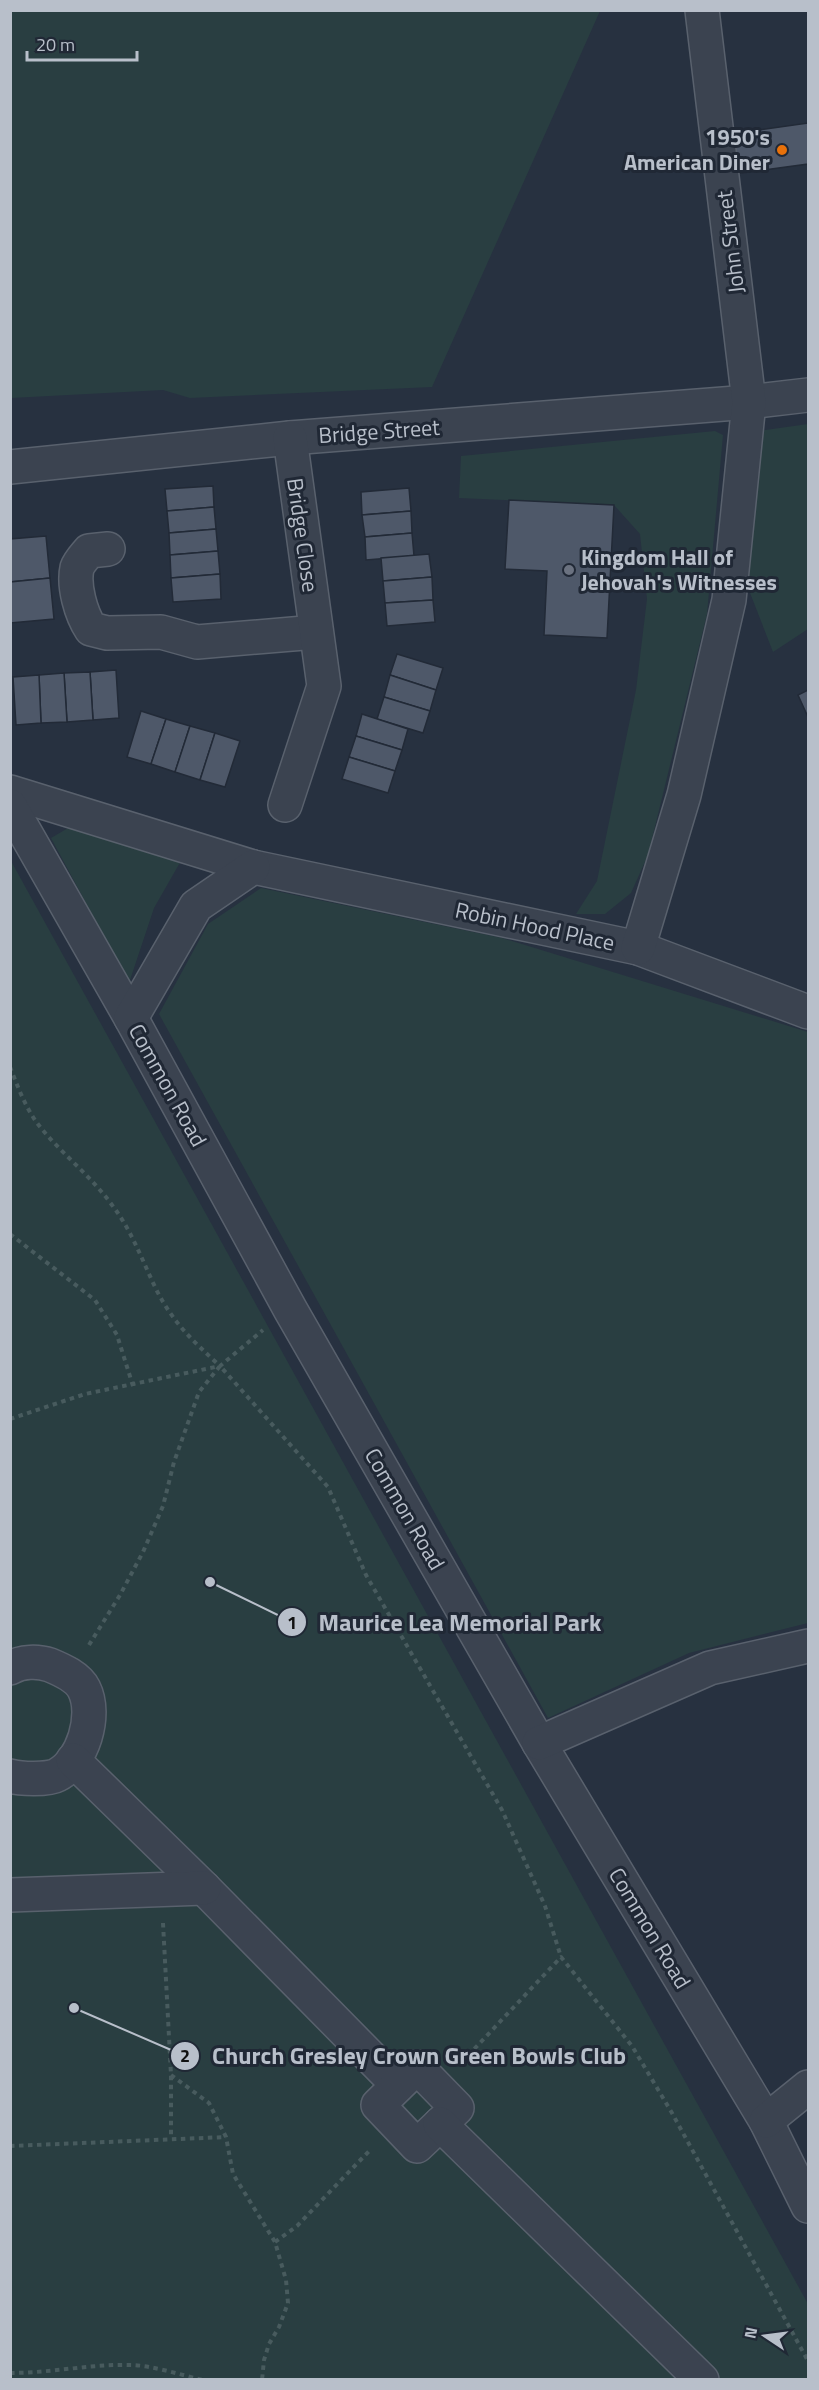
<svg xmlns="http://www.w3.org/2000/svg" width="819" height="2390" font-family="'Titillium Web',sans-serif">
<rect width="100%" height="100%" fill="#273140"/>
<g fill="#293e41">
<path d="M10,11L11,10L600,11L432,387L190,398L163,390L11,398Z"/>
<path d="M808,424V629L773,652L745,580L758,431Z"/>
<path d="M715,431L723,435L707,614L648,855L631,893L605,914H576L597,881L636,690L647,599L640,534L614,505L459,498L461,456Z"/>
<path d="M75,824L182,859L154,908L129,983L51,838Z"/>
<path d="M11,861L808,2304V2379H11Z"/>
<path d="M261,888L502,938L808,1032V1623L689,1653L548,1718L159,1014L208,924Z"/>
</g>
<g fill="#4e5869" stroke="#222a37" stroke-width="1.5">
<path d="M808,123V164L735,174L730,134Z"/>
<path d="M213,486L214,507L167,511L165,489Z"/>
<path d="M409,488L411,511L362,515L361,492Z"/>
<path d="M509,500L614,505L607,638L544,635L547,571L505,569Z"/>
<path d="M214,507L216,529L169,533L167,511Z"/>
<path d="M411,511L412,533L365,537L362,515Z"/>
<path d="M216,529L218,551L170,555L169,533Z"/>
<path d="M412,533L414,556L366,560L365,537Z"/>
<path d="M46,536L50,578L10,582V539Z"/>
<path d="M218,551L220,574L171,578L170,555Z"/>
<path d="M429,554L432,577L383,581L381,558Z"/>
<path d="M220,574L221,599L173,602L171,578Z"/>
<path d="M432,577L433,600L385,603L383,581Z"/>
<path d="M50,578L54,619L10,623V582Z"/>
<path d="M433,600L435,622L387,626L385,603Z"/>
<path d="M397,654L443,668L436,690L390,675Z"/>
<path d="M116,670L119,718L93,720L90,672Z"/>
<path d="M90,672L93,720L67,722L64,673Z"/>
<path d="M64,673L67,722L41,723L39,675Z"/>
<path d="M39,675L41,723L16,725L13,677Z"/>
<path d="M390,675L436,690L430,711L384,697Z"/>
<path d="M808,690V717L798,695Z"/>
<path d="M384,697L430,711L423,733L377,719Z"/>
<path d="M141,711L166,719L151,764L127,757Z"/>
<path d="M362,714L408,729L402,750L356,736Z"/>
<path d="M166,719L190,726L175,772L151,764Z"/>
<path d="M190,726L215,733L200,780L175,772Z"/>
<path d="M215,733L240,741L225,787L200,780Z"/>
<path d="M356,736L402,750L395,771L349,757Z"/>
<path d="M349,757L395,771L388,793L342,779Z"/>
</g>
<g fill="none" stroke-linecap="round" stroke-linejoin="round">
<g stroke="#59616d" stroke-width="36">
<g id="minor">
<path d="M10,467L290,438L749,402L808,395"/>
<path d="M108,549L89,551C85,556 79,562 77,568C73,586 81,614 91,629L107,633L161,632L197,642L316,632"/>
<path d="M10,792L253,867L638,948L808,1012"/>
<path d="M285,805L324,686L290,438"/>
<path d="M10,806L131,1018L290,1309L539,1743L766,2121L808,2206"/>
<path d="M638,948L684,795L729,600L749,402L702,10"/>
<path d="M131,1018L196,906L253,867"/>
<path d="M10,1668C22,1661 38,1661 50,1665C62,1670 78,1677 84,1689C97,1715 83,1762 57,1775C48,1780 20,1779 10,1776"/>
<path d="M539,1743L710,1668L808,1646"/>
<path d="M73,1760L204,1888L398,2085"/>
<path d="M10,1895L204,1888"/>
<path d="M417,2067L457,2108L417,2146L378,2105Z"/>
<path d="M766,2121L808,2087"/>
<path d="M440,2124L702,2380"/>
</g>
</g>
<g stroke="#485b5e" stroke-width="4" stroke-dasharray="4.5 4.5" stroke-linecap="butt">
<path d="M10,1067C18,1087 26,1110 41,1128C63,1155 91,1176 112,1205C132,1231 142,1260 156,1289C173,1323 193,1341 220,1366"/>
<path d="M10,1234L95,1300L117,1335L133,1386"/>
<path d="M10,1419L85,1394L220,1366L263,1330"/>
<path d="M89,1645L120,1595L143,1552L163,1506L174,1462L199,1392L220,1366L328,1487L366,1575L502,1810L545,1906L561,1957"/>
<path d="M163,1923L171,2075V2138"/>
<path d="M462,2062L561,1957L632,2046L672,2113L808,2361"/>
<path d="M171,2075L209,2103L226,2137L233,2174L275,2242L286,2280L288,2303L279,2327L269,2344L264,2360L262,2380"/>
<path d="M10,2146L226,2137"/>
<path d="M275,2242L297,2226L371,2149"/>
<path d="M10,2373C51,2373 90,2364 130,2365C151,2365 181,2375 203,2380"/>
</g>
<use href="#minor" stroke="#3b4350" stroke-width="33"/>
</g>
<circle fill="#e8710a" stroke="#202835" stroke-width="2" cx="782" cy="150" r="6"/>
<circle fill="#6b7280" stroke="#202835" stroke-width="2" cx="569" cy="570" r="6"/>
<g text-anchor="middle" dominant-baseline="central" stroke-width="6" stroke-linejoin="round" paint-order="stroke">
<g font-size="22" font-weight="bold" fill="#b8bfca" stroke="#202835" text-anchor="end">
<text x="770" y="137">1950's<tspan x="770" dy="25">American Diner</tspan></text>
<text x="581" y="557" text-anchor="start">Kingdom Hall of<tspan x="581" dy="25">Jehovah's Witnesses</tspan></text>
</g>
<g font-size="22" fill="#b8bfca" stroke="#202835">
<text transform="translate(730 242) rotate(-97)">John Street</text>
<text transform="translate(379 431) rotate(-4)">Bridge Street</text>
<text transform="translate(303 535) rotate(82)">Bridge Close</text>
<text transform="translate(535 926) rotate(12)">Robin Hood Place</text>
<text transform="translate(168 1085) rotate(61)">Common Road</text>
<text transform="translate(405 1509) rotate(60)">Common Road</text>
<text transform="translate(650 1928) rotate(59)">Common Road</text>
</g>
</g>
<path fill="none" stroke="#b8bfca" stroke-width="2" d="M210 1582L292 1622M74 2008L185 2056"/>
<g fill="#b8bfca" stroke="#202835" stroke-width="2">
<circle cx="210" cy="1582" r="6"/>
<circle cx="74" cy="2008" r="6"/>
<circle cx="292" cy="1622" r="15"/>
<circle cx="185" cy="2056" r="15"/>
</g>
<g font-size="18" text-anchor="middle" font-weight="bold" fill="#111">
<text x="292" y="1629">1</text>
<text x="185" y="2062">2</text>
</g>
<g font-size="24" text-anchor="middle" font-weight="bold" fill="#b8bfca" stroke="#202835" stroke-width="6" stroke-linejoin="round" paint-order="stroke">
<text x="460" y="1631">Maurice Lea Memorial Park</text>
<text x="419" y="2064">Church Gresley Crown Green Bowls Club</text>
</g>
<rect width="819" height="2390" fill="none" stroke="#b8bfca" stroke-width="24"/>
<g transform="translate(765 2336) rotate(283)" stroke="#202835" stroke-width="4.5" paint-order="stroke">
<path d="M0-4.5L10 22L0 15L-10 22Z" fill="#b8bfca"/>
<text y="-9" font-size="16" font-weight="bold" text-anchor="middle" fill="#b8bfca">N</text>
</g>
<path d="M27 51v9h110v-9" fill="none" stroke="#b8bfca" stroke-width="3"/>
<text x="36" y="51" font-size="18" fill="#b8bfca" stroke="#202835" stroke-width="4.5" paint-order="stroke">20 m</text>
</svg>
